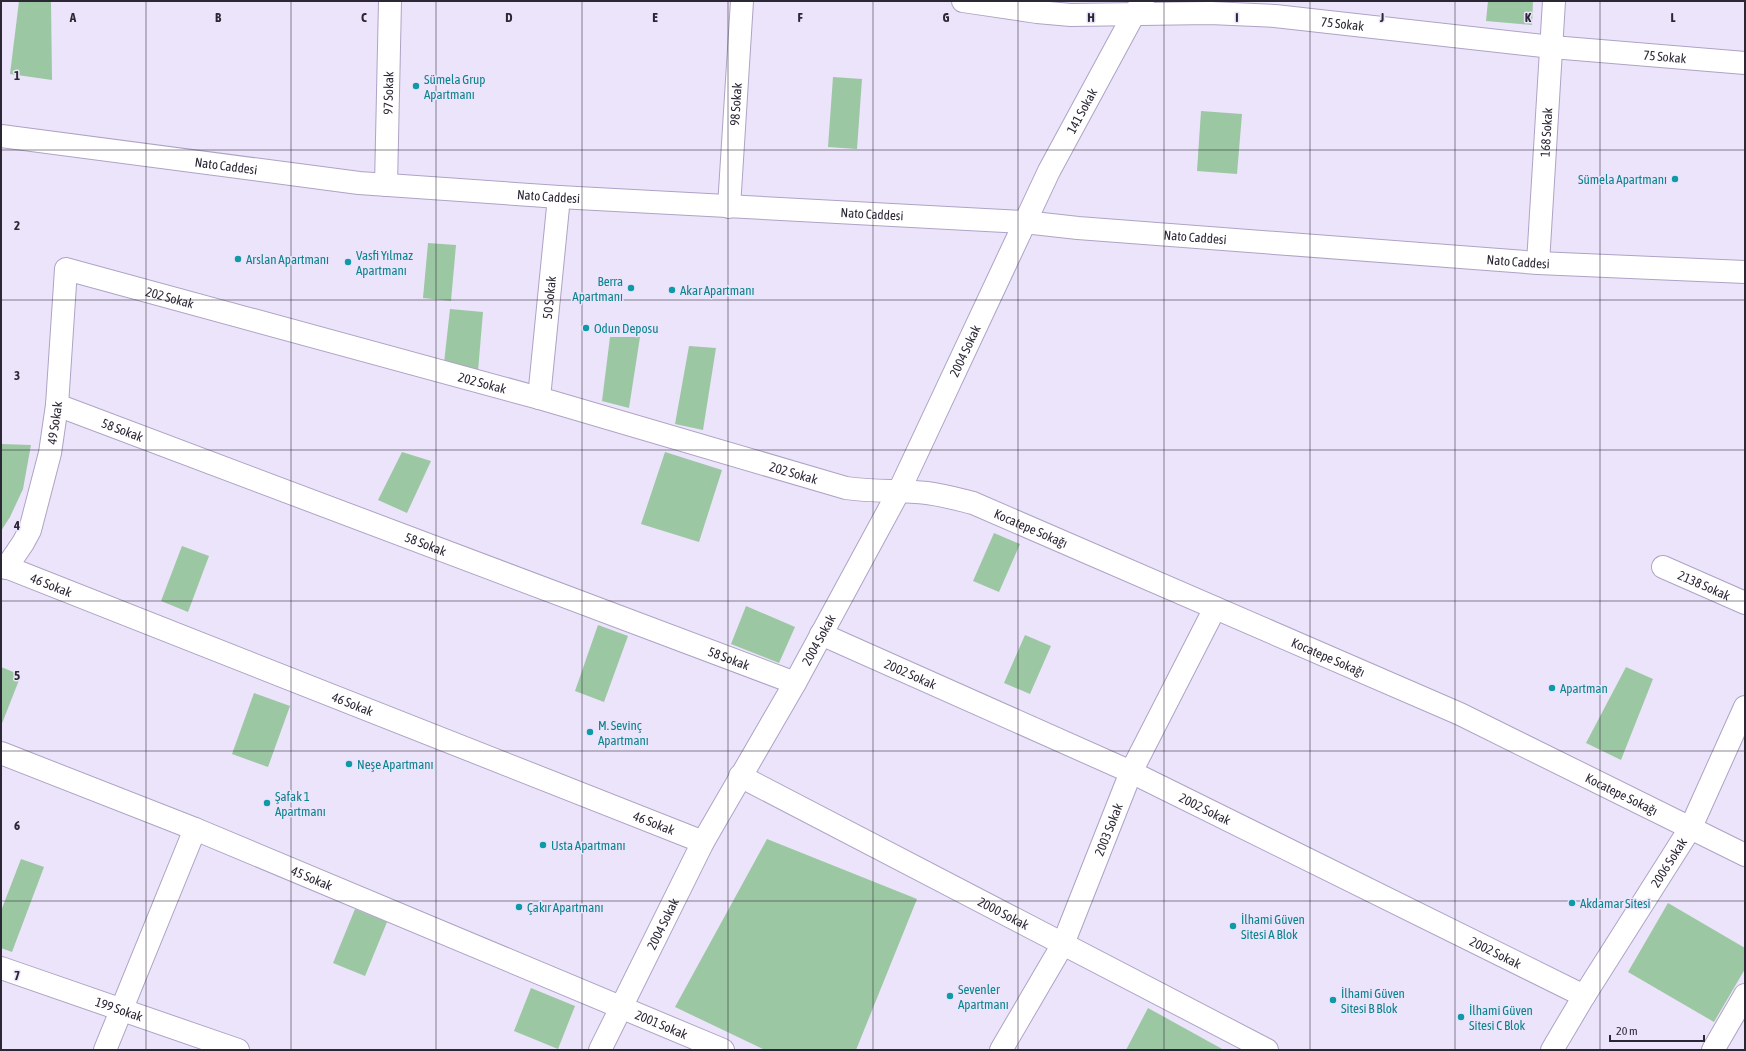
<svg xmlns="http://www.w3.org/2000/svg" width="1746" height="1051" font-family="'Asap Condensed',sans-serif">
<rect width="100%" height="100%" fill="#ece4fa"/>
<g fill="#9cc7a3">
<path d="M19,1H51L52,80L10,74Z"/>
<path d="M1488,1H1533L1532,25L1486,21Z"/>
<path d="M833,77L862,79L857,149L828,147Z"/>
<path d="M1201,111L1242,114L1237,174L1197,171Z"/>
<path d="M428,243L456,245L451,301L423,298Z"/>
<path d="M450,309L483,312L478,371L444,363Z"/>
<path d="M610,337H640L629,408L602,401Z"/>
<path d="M689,346L716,348L703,430L675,424Z"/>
<path d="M1,444L31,445L23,489L10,517L1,531Z"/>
<path d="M402,452L431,461L407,513L378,500Z"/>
<path d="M665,452L722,470L699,542L641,524Z"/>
<path d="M994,533L1020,544L999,592L973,581Z"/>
<path d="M182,546L209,556L188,612L161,601Z"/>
<path d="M746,606L795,627L779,663L731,644Z"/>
<path d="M598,625L628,636L604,702L575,691Z"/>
<path d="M1025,635L1051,646L1030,694L1004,683Z"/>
<path d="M1,667L21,675L1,726Z"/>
<path d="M1626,667L1653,679L1621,760L1586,743Z"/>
<path d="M254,693L290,706L268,767L232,754Z"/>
<path d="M767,839L917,899L856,1050H765L675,1007Z"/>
<path d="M21,859L44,867L12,952L1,948V911Z"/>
<path d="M1668,903L1745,948V969L1714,1022L1628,972Z"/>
<path d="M355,909L387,922L365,976L333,963Z"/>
<path d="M531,988L575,1006L558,1049L514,1031Z"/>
<path d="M1148,1008L1224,1050H1126Z"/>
</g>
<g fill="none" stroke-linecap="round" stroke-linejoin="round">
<g stroke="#aea3c5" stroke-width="24">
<g id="minor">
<path id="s1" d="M963,1L1037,12L1071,15L1210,13L1275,16L1552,47L1745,63"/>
<path id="s2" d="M386,185L390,1"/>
<path id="s3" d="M729,207L742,1"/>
<path id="s4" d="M1538,263L1554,1"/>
<path id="s5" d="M539,398L559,197"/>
<path id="s6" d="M57,405L795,683"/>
<path id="s7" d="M1,565L703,842"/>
<path id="s8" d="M1663,567L1745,603"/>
<path id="s9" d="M6,568L23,543L30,530L50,453L57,405L66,269L539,398L846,488C873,492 900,490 927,493C943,495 957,499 973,503L1460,714L1745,855"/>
<path id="s10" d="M821,634L1131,772L1584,996"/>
<path id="s11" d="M1,753L195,829L723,1050"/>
<path id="s12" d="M740,776L1267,1050"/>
<path id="s13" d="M1,968L238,1050"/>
<path d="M105,1050L195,829"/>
<path id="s14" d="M600,1050L703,842L795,683L899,491L1049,171L1134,14L1143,1"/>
<path id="s15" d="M1001,1050L1063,944L1131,772L1215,608"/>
<path id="s16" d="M1552,1050L1584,996L1691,827L1745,707"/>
<path d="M1713,1050L1745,995"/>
</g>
</g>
<g stroke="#aea3c5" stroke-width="24">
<g id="major">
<path id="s17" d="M1,136L359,183L559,197L1024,222L1078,228L1538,263L1745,272"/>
</g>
</g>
<use href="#minor" stroke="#fff" stroke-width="22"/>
<use href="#major" stroke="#fff" stroke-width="22"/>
</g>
<path fill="none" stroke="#2c2735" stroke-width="1" stroke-opacity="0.55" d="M146,1V1050M291,1V1050M436,1V1050M582,1V1050M728,1V1050M873,1V1050M1018,1V1050M1164,1V1050M1310,1V1050M1455,1V1050M1600,1V1050M1,150H1745M1,300H1745M1,450H1745M1,601H1745M1,751H1745M1,901H1745"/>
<g fill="#0f9aa8" stroke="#ece4fa" stroke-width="1.5">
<circle cx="416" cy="86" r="4"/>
<circle cx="1675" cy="179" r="4"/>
<circle cx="238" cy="259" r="4"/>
<circle cx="348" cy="262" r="4"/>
<circle cx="631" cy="288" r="4"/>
<circle cx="672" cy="290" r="4"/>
<circle cx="586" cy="328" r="4"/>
<circle cx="1552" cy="688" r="4"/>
<circle cx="590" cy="732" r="4"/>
<circle cx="349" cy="764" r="4"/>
<circle cx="267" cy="803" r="4"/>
<circle cx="543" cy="845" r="4"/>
<circle cx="1572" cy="903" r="4"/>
<circle cx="519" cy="907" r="4"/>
<circle cx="1233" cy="926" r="4"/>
<circle cx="950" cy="996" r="4"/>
<circle cx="1333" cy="1000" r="4"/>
<circle cx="1461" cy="1017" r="4"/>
</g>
<g text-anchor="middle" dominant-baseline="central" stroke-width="3" stroke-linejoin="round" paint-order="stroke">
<g font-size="13" fill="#2c2735" stroke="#ece4fa">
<text stroke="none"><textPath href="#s1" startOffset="381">75 Sokak</textPath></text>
<text stroke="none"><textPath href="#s1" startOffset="705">75 Sokak</textPath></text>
<text stroke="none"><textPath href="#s2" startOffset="92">97 Sokak</textPath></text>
<text stroke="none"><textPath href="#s3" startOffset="103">98 Sokak</textPath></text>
<text stroke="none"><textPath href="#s14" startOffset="1056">141 Sokak</textPath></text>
<text stroke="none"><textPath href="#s4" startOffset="131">168 Sokak</textPath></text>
<text stroke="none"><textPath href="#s17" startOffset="227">Nato Caddesi</textPath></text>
<text stroke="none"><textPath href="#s17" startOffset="551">Nato Caddesi</textPath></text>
<text stroke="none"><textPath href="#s17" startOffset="875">Nato Caddesi</textPath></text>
<text stroke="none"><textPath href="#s17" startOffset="1199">Nato Caddesi</textPath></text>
<text stroke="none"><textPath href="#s17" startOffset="1523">Nato Caddesi</textPath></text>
<text stroke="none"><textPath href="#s9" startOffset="417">202 Sokak</textPath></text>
<text stroke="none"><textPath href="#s5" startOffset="101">50 Sokak</textPath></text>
<text stroke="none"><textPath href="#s14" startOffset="789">2004 Sokak</textPath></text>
<text stroke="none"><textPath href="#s9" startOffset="741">202 Sokak</textPath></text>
<text stroke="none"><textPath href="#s9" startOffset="155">49 Sokak</textPath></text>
<text stroke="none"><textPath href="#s6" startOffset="70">58 Sokak</textPath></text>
<text stroke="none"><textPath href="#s9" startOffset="1065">202 Sokak</textPath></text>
<text stroke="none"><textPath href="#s9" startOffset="1311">Kocatepe Sokağı</textPath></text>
<text stroke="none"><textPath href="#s6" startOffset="394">58 Sokak</textPath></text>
<text stroke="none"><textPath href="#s7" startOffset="54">46 Sokak</textPath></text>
<text stroke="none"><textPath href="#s8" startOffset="45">2138 Sokak</textPath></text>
<text stroke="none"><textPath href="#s14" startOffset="465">2004 Sokak</textPath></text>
<text stroke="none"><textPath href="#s9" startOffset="1635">Kocatepe Sokağı</textPath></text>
<text stroke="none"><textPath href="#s6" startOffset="718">58 Sokak</textPath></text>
<text stroke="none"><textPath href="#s10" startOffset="98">2002 Sokak</textPath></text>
<text stroke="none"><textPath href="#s7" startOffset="378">46 Sokak</textPath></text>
<text stroke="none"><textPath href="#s9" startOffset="1959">Kocatepe Sokağı</textPath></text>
<text stroke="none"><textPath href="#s10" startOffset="422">2002 Sokak</textPath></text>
<text stroke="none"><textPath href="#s7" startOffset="702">46 Sokak</textPath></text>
<text stroke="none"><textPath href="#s15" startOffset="246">2003 Sokak</textPath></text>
<text stroke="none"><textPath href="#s16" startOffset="221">2006 Sokak</textPath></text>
<text stroke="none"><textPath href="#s11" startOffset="335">45 Sokak</textPath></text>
<text stroke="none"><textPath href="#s12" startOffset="297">2000 Sokak</textPath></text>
<text stroke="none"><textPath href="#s14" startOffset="141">2004 Sokak</textPath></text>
<text stroke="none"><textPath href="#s10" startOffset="746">2002 Sokak</textPath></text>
<text stroke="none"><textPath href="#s13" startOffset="125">199 Sokak</textPath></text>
<text stroke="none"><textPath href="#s11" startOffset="714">2001 Sokak</textPath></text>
</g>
<g font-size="13" fill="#0d838f" stroke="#ece4fa" text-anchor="start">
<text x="424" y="79">Sümela Grup<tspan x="424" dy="15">Apartmanı</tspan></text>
<text x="1667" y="179" text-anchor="end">Sümela Apartmanı</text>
<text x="356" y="255">Vasfi Yılmaz<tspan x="356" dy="15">Apartmanı</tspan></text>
<text x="246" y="259">Arslan Apartmanı</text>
<text x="623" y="281" text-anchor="end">Berra<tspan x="623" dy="15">Apartmanı</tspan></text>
<text x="680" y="290">Akar Apartmanı</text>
<text x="594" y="328">Odun Deposu</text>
<text x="1560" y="688">Apartman</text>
<text x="598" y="725">M. Sevinç<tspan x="598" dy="15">Apartmanı</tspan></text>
<text x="357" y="764">Neşe Apartmanı</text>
<text x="275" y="796">Şafak 1<tspan x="275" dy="15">Apartmanı</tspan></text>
<text x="551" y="845">Usta Apartmanı</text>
<text x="1580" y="903">Akdamar Sitesi</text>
<text x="527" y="907">Çakır Apartmanı</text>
<text x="1241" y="919">İlhami Güven<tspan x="1241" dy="15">Sitesi A Blok</tspan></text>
<text x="958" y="989">Sevenler<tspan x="958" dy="15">Apartmanı</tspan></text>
<text x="1341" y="993">İlhami Güven<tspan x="1341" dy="15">Sitesi B Blok</tspan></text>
<text x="1469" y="1010">İlhami Güven<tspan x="1469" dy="15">Sitesi C Blok</tspan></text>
</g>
</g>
<g font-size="13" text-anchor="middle" font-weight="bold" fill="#2c2735" stroke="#ece4fa" stroke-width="3" stroke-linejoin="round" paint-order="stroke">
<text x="73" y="22">A</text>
<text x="218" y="22">B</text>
<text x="364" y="22">C</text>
<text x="509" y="22">D</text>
<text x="655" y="22">E</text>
<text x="800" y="22">F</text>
<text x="946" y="22">G</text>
<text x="1091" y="22">H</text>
<text x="1237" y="22">I</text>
<text x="1382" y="22">J</text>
<text x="1528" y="22">K</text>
<text x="1673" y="22">L</text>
<text x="17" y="80">1</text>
<text x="17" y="230">2</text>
<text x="17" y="380">3</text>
<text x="17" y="530">4</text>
<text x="17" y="680">5</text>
<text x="17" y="830">6</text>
<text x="17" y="980">7</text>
</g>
<rect width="1746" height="1051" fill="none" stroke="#2c2735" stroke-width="4"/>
<path d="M1610 1035v6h94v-6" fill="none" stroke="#2c2735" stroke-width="2"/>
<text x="1616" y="1035" font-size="12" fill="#2c2735" stroke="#ece4fa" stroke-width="3" paint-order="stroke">20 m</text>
</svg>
